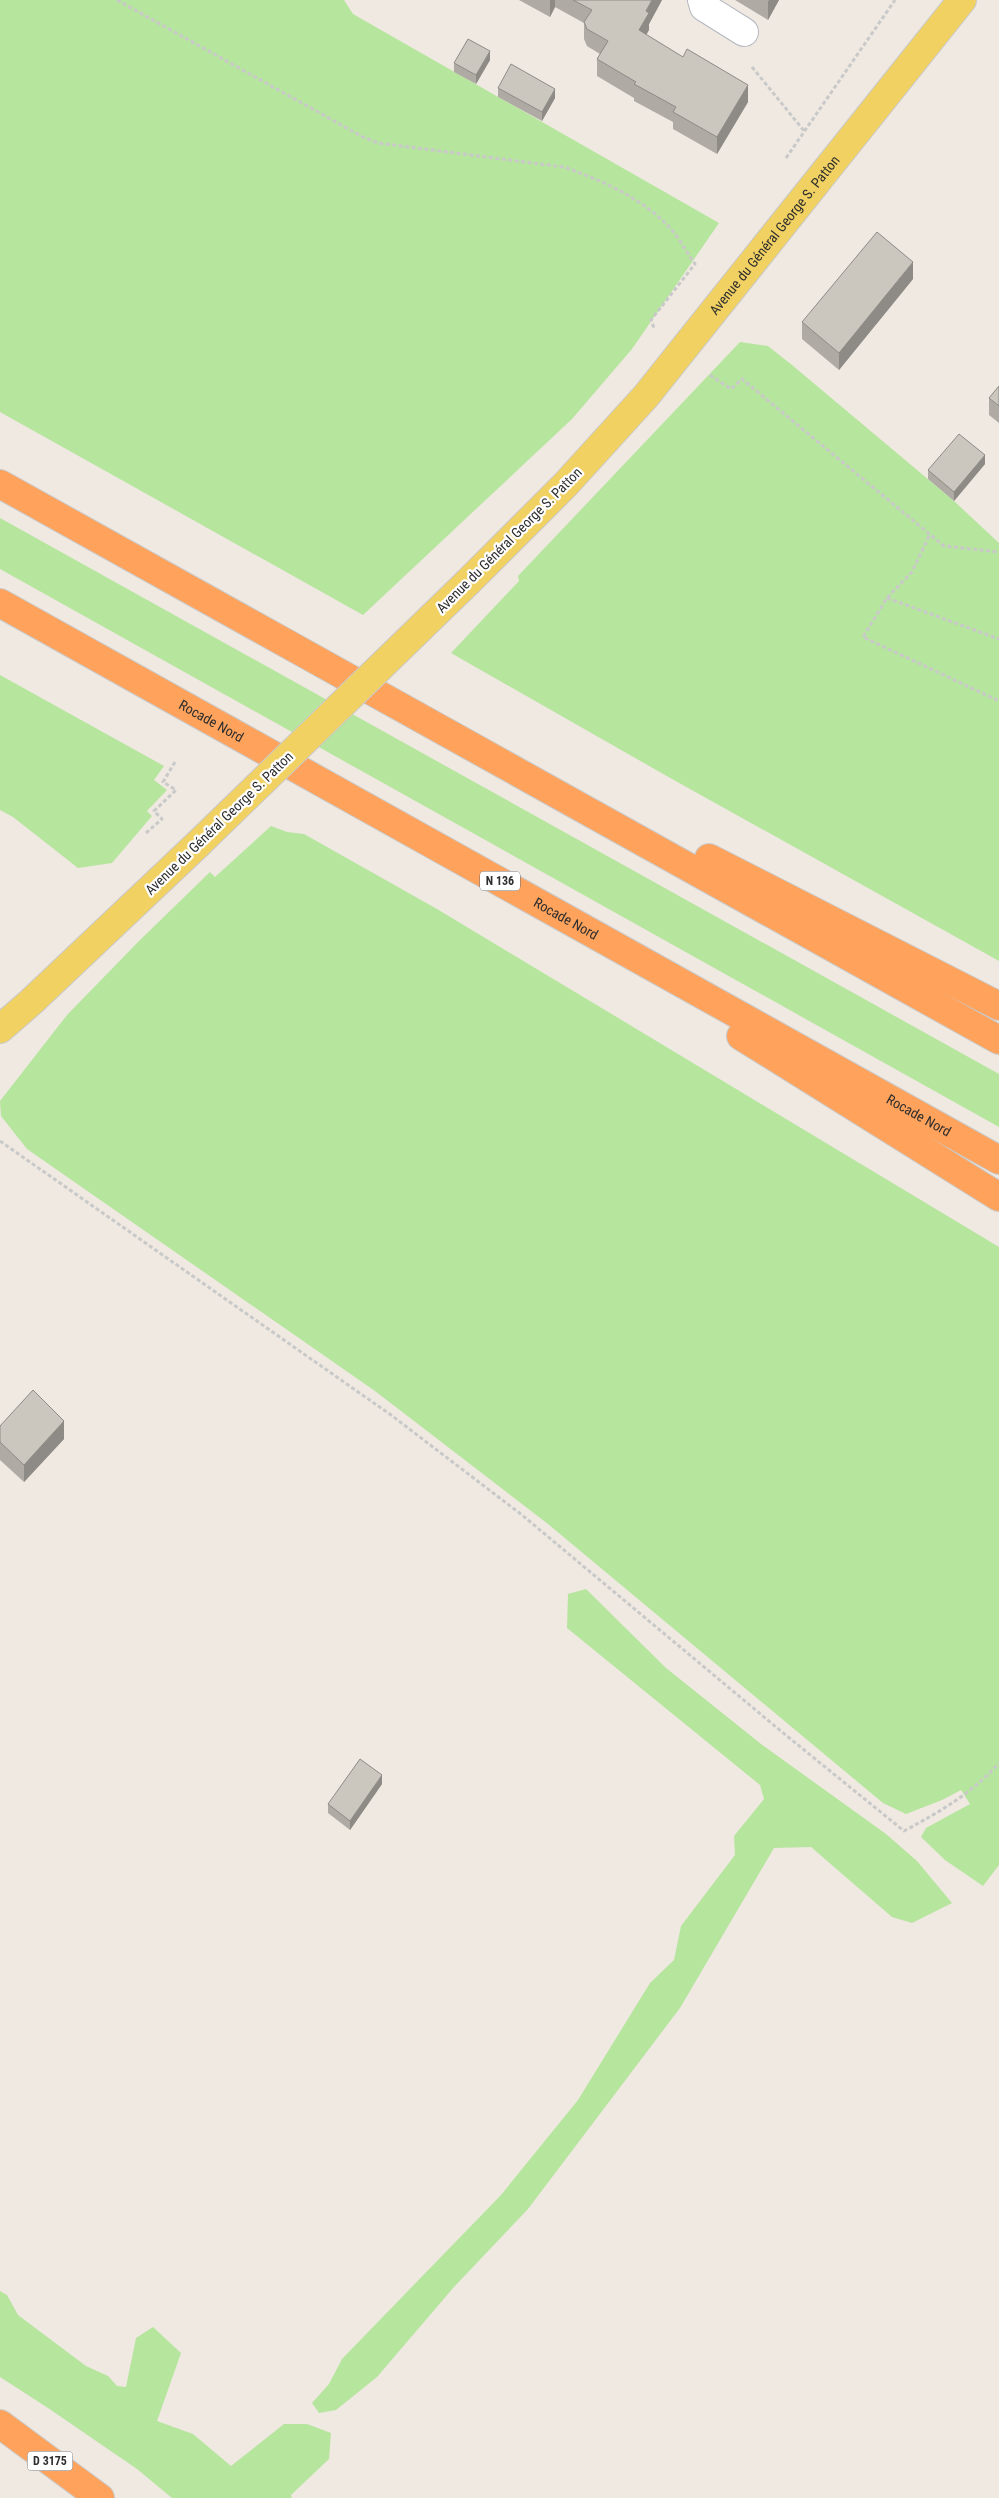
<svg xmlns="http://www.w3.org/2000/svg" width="999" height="2498" font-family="'Roboto Condensed',sans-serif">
<rect width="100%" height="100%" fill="#efe9e1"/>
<g fill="#b6e59e">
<path d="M0,0H344L353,14L719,223L632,349L572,419L363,615L0,412Z"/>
<path d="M740,342L768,346L792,365L954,501L999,543V961L672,779L451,653L519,581L518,576Z"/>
<path d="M0,518L999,1074V1127L0,569Z"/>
<path d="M0,675L164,766L154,780L167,790L147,811L152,816L112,863L78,868L13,817L0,810Z"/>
<path d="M271,826L287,832L304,834L437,909L999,1247V1865L983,1886L945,1860L921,1837L926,1828L970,1804L961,1790L942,1800L906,1814L883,1803L548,1524L375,1391L27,1149L1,1116L0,1101L67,1015L138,942L210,872L215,877Z"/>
<path d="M586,1589L666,1668L761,1744L886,1834L917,1861L952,1903L912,1923L892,1917L811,1847L774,1848L680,2008L528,2209L454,2287L377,2377L336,2410L319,2413L312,2403L329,2384L342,2359L501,2195L578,2100L650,1983L674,1960L681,1926L735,1855L734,1836L764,1799L760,1785L567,1628L568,1594Z"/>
<path d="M0,2291L7,2295L18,2315L86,2366L108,2376L117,2386L126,2387L136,2338L153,2327L181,2353L157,2421L193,2434L231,2466L284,2424H307L331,2433L329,2459L291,2495L292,2498H172L137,2469L48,2408L0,2377Z"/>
</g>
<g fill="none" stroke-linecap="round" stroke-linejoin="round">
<g stroke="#b4b7c1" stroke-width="30">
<path id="street" d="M702,0L704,7L744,32"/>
</g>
<g stroke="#c9c9c9" stroke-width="30">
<g id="primary">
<path id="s1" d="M469,581L566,484L646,396L962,0"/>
<path d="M0,1029L31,1002L198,844"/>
</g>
</g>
<g stroke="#c9c9c9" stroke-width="30">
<g id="highway">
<path d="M0,484L999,1040"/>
<path id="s2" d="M0,603L999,1160"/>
<path d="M709,858L999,1006"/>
<path d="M741,1036L999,1197"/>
<path d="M0,2424L100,2498"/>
</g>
</g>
<g stroke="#c9c9c9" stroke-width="3" stroke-dasharray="4 2.5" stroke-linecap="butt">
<path d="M117,0L361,136L378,143L564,167C601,180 644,199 671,229C680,239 687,253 695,264L651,320L654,328"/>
<path d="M752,67L805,132"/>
<path d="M786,158L895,0"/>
<path d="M710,375L731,389L742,379L944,546L999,552"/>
<path d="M929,536L912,572L887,598L863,637L999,701"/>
<path d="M887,598L999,639"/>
<path d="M146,833L162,819L154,811L176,790L163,782L175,762"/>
<path d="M0,1141L391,1415L522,1515L782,1732L904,1831C941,1811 971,1794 999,1763"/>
</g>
<use href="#street" stroke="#fff" stroke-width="28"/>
<use href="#primary" stroke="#f2d163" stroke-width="28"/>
<use href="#highway" stroke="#ffa35c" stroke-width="28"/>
<g stroke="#c9c9c9" stroke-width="30" stroke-linecap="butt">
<path id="primary-bridge" d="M198,844L469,581"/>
</g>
<use href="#primary-bridge" stroke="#f2d163" stroke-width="28"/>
</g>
<g fill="#afaba4">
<path d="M519,0H662L649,24V30L646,35L748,102L717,154L673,129V122L634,101V98L597,76V59L600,54L587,46L584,39V23L555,7L550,17Z"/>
<path d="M735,0H779L768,20Z"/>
<path d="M490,60L476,84L454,72V63Z"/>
<path d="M498,88L555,98L542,121L498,97Z"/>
<path d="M913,279L839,370L802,339V322Z"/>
<path d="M999,386V423L989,415V398Z"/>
<path d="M985,464L954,501L928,479V470Z"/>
<path d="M0,1426L64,1439L24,1482L0,1460Z"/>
<path d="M382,1784L350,1830L328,1813V1804Z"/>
</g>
<g fill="#8e8b86">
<path d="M550,0H555V7L550,17Z"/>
<path d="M652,0H662L649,24V30L639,47V30L646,11Z"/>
<path d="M769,0H779L768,20V2Z"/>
<path d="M490,51V60L476,84V75Z"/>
<path d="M748,85V102L717,154V137Z"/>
<path d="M555,89V98L542,121V112Z"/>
<path d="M913,262V279L839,370V353Z"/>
<path d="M985,455V464L954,501V492Z"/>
<path d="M64,1421V1439L24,1482V1465Z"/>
<path d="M382,1775V1784L350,1830V1821Z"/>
</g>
<g fill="#cbc7bf" stroke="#8e8b86">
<path d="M573,0H652L646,11L649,13L639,30L683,57L687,49L748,85L717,137L673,112L676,107L634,84L636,82L597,59L608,41L587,29L584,22L592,10Z"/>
<path d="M468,39L490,51L476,75L454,63Z"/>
<path d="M511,64L555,89L542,112L498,88Z"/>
<path d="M877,232L913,262L839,353L802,322Z"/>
<path d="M999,386V406L989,398Z"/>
<path d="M959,434L985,455L954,492L928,470Z"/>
<path d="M33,1390L64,1421L24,1465L0,1442V1426Z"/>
<path d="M360,1759L382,1775L350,1821L328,1804Z"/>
</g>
<g text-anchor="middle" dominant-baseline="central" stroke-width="4.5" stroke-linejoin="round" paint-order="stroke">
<g fill="#fff" stroke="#6d6d6d" stroke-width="1">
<rect x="480" y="871.5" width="40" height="19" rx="4"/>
<rect x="27.5" y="2451.5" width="45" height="19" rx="4"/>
</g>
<g font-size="12" font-weight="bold" fill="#2e2e2e">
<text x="500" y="881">N 136</text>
<text x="50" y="2461">D 3175</text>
</g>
<g font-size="14" fill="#2e2e2e" stroke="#fff">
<text stroke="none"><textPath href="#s1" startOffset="462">Avenue du Général George S. Patton</textPath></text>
<text transform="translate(509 540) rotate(-45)">Avenue du Général George S. Patton</text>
<text stroke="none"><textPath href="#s2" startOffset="242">Rocade Nord</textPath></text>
<text transform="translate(219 823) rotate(-44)">Avenue du Général George S. Patton</text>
<text stroke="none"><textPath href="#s2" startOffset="648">Rocade Nord</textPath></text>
<text stroke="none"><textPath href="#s2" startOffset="1052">Rocade Nord</textPath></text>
</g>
</g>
</svg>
